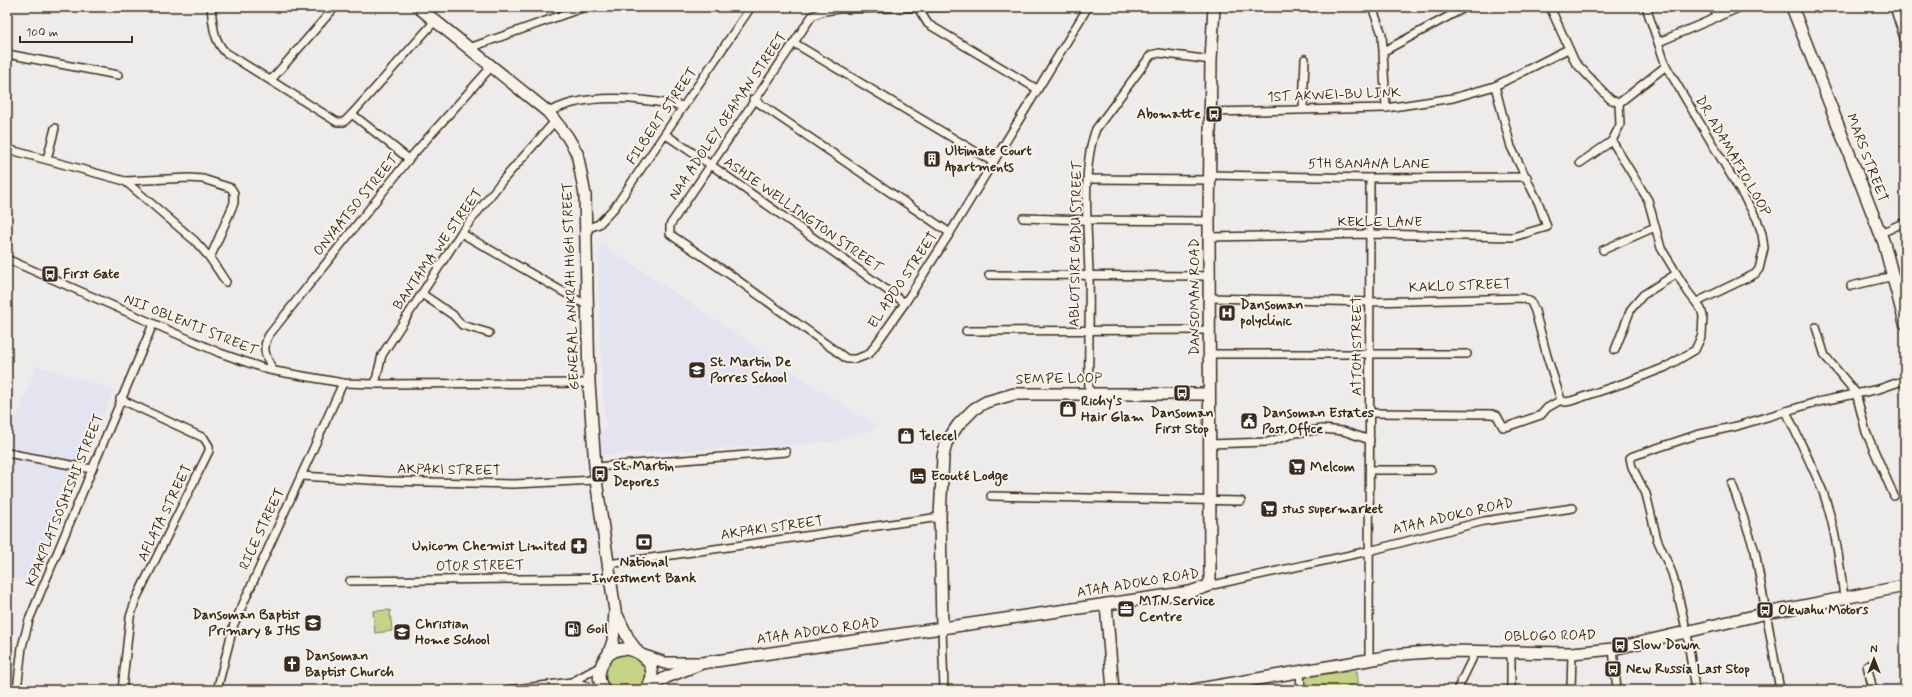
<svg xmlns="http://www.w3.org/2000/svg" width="1912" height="697" font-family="Mynerve,sans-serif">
<rect width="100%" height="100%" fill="#eeeceb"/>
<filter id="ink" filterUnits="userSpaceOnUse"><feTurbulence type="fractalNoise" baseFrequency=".025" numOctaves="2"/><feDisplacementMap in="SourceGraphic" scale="8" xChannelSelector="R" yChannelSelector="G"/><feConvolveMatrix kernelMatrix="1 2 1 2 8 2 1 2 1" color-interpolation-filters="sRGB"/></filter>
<g filter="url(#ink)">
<g fill="#e3e4ef">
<path d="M601,243L863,418L879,427L834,442L601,455L600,431L605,428L600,341L598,253Z"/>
<path d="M37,365L114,390L33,580H7V413L17,417Z"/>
</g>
<g fill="#c5d387" stroke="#807e52">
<path d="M390,610L392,631L375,633L373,611Z"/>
<path d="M626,653C646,661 650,670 642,690H608L603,670L611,658Z"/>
<path d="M1357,671L1359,690H1303L1302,676Z"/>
</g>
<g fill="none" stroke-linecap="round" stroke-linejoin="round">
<g stroke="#3b2a1e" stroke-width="10">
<g id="street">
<path d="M211,7C213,24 213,39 225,52L337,122H344L352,114L435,21"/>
<path d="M948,7L839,9L824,11L812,16L670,225V234L674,237L732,276L847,359H856L869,354L905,303L950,233L1088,7"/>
<path d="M1372,7L1382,34L1386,108"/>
<path d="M1550,7L1575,62L1610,99L1619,103"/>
<path d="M1646,7L1666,66L1757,219L1762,234L1764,248L1759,269L1755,274L1697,302"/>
<path d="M1713,7L1718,17"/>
<path d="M1894,7L1905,41"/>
<path d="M918,8L928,24L1037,89"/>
<path d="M1659,42L1741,7"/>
<path d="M794,43L993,162"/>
<path d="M469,48L585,7"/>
<path d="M1384,51L1466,7"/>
<path d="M7,54L118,75"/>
<path d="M271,80L335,7"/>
<path d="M753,99L950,233"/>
<path d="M1619,103L1666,66"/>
<path d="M1303,109L1305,59"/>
<path d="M548,112C557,108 567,104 577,102C611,94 650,101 684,106"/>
<path d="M1211,112L1386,108L1453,98L1495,86L1568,49"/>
<path d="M352,114L409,159"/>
<path d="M666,135L711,165L905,303"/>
<path d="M1612,141L1620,125L1619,103"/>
<path d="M7,149L125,181L195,241L210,258L226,282"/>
<path d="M47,159L55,128"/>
<path d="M1580,163L1612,141"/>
<path d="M1210,175L1370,178L1527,177"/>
<path d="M1088,179L1210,180"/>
<path d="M125,181L189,178L203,179L231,188L234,193V203L210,258"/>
<path d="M1023,218L1087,220L1209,221"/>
<path d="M586,229L599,224L615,207L751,7"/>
<path d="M461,233L586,305"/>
<path d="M1879,234L1905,222"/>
<path d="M1211,237L1370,234L1513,237L1547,227L1539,204L1511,147L1495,86"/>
<path d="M1603,250L1655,227"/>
<path d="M7,259L220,353L269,370L343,383L375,384L589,383"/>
<path d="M989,275L1211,276"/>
<path d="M1851,286L1894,276"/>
<path d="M422,294L453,315L462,325L489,333"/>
<path d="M1210,298L1370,302L1523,298L1531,302L1535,311L1547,356L1561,400L1565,402L1571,401L1630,381L1666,367L1695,350L1702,335L1703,316L1701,309L1688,292L1661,248L1648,200L1612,141"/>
<path d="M1816,327L1825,356L1856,393L1866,432L1894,496"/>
<path d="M966,331L1210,330"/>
<path d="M1615,350L1631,309L1643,295L1676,274"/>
<path d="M1210,354H1467"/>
<path d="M273,370C266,357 261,349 269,335L409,159L492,66"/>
<path d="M375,384L382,355L461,233L502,181L556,120"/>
<path d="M1089,394C1088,354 1090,314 1089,274C1088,232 1081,168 1096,129L1151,55L1159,53L1211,60"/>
<path d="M120,399L204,438L209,446V451L136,599L130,617L122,690"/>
<path d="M1786,411C1798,438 1812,465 1823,492C1835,526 1840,563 1844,598"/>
<path d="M1370,413L1492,414L1497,416L1503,427H1506L1541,415L1547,408L1561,400"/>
<path d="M1209,444L1268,442L1296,433L1322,429L1343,431L1370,440"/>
<path d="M7,453L92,469"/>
<path d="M595,467L786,452"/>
<path d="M1370,470H1431"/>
<path d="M301,476L386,481L514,484L596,480"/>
<path d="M1732,484L1755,551L1780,690"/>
<path d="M991,496L1241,501"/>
<path d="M608,564L940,517"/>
<path d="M350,581L610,578"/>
<path d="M1208,586L1369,551L1484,521L1573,508"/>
<path d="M942,628L944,690"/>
<path d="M1613,649L1617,690"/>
<path d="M1369,658L1370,178"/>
<path d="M1867,665L1873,690"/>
<path d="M1300,672L1301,690"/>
<path d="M572,682L601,666"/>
<path d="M17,690L22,647L29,620L153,324"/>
<path d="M217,690L234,624L343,383"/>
<path d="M508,690L572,682L604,690"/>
<path d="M1457,690L1476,651"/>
<path d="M1511,690V652"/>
<path d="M1571,690L1572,653"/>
<path d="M1695,690L1687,633L1679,599L1672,573L1657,539L1646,494L1632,467L1630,458L1633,456L1696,435L1737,426L1813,403L1879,389L1905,380"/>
</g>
</g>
<g stroke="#3b2a1e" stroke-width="14">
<g id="secondary">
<path d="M418,7L548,112L567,136L577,153L585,195L589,383L596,480L615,611L613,641L608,655"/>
<path d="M1792,7L1884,243L1905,323"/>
<path d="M1106,604L1113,690"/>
<path d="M616,613L629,640L637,651"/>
<path d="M942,628L940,517L943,457L946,443L958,425L974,409L986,402L1014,394H1208"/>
<path d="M644,656L665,663H702L1190,592L1208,586L1210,581L1209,221L1211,60L1214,7"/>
<path d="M649,687L667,677L700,664"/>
<path d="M604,690C600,684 598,676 600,670C610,628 671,657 646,690"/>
<path d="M1193,690L1403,654L1442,651L1572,653L1613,649L1767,613L1905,586"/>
</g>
</g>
<use href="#street" stroke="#f7f3e8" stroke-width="7"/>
<use href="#secondary" stroke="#f7f3e8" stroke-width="11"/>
</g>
</g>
<defs>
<g id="bus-square" transform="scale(0.9)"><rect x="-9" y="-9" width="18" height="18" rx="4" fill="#3b2a1e" stroke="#f7f3e8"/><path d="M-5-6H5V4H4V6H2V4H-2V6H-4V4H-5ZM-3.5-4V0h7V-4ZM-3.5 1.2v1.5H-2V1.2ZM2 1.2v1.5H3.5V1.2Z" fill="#fff"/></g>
<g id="building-square" transform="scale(0.9)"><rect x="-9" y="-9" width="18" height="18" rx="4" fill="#3b2a1e" stroke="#f7f3e8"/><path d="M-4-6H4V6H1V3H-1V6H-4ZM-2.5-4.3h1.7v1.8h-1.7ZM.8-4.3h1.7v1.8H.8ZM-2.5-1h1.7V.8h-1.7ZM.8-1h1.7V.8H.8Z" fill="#fff"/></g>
<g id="hospital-square" transform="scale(0.9)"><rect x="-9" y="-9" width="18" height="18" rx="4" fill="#3b2a1e" stroke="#f7f3e8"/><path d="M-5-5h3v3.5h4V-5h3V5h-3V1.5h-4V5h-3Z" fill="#fff"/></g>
<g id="school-square" transform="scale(0.9)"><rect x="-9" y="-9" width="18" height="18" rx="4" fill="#3b2a1e" stroke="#f7f3e8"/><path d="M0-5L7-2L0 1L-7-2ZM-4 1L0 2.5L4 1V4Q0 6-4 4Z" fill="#fff"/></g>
<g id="shop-square" transform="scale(0.9)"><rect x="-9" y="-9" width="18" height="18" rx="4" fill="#3b2a1e" stroke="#f7f3e8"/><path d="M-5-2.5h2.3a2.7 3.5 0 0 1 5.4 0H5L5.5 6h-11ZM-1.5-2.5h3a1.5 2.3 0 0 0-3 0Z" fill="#fff"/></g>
<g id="civic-square" transform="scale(0.9)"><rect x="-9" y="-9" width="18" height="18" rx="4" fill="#3b2a1e" stroke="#f7f3e8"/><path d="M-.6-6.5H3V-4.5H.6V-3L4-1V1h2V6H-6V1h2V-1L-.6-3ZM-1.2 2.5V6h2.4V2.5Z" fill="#fff"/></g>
<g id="supermarket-square" transform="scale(0.9)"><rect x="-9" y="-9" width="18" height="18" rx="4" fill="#3b2a1e" stroke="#f7f3e8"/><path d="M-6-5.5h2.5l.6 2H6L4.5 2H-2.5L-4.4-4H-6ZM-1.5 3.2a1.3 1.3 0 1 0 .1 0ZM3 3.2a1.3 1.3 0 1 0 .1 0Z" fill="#fff"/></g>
<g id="hotel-square" transform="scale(0.9)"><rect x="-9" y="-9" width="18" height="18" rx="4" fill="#3b2a1e" stroke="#f7f3e8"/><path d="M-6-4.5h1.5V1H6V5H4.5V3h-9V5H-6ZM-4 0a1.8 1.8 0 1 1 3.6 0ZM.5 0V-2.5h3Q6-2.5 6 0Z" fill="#fff"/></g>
<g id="bank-square" transform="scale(0.9)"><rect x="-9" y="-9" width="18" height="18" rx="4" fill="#3b2a1e" stroke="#f7f3e8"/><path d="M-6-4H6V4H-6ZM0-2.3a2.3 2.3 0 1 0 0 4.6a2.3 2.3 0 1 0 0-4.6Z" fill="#fff"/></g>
<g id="pharmacy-square" transform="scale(0.9)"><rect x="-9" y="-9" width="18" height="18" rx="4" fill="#3b2a1e" stroke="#f7f3e8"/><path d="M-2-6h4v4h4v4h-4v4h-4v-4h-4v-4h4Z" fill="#fff"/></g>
<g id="office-square" transform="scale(0.9)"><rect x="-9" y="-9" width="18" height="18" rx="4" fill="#3b2a1e" stroke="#f7f3e8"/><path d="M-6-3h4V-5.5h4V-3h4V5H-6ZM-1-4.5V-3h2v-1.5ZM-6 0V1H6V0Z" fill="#fff"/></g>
<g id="fuel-square" transform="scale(0.9)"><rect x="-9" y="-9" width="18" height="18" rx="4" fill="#3b2a1e" stroke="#f7f3e8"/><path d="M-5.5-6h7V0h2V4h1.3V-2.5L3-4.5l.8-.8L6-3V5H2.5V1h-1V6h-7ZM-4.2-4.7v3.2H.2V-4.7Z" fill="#fff"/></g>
<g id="church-square" transform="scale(0.9)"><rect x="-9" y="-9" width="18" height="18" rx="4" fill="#3b2a1e" stroke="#f7f3e8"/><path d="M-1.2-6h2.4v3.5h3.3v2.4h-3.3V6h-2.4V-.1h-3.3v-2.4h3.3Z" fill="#fff"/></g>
</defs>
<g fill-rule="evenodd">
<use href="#bus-square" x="1214" y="114"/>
<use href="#building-square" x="932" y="159"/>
<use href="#bus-square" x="50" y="274"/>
<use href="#hospital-square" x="1227" y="313"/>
<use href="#school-square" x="697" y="370"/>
<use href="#bus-square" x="1182" y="393"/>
<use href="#shop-square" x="1068" y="409"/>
<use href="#civic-square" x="1249" y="421"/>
<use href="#shop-square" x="906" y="436"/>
<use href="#supermarket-square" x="1297" y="467"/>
<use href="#bus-square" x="600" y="474"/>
<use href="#hotel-square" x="918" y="476"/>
<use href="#supermarket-square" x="1269" y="509"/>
<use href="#bank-square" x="644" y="542"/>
<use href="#pharmacy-square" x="579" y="546"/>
<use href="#office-square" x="1126" y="609"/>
<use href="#bus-square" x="1765" y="610"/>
<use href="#school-square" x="313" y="623"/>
<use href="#fuel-square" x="573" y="629"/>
<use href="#school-square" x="402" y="632"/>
<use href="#bus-square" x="1620" y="645"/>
<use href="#church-square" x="292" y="664"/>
<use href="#bus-square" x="1613" y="669"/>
</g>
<g text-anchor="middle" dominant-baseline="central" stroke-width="4" stroke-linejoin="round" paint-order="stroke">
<g font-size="14" fill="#3b2a1e" stroke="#f7f3e8">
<text transform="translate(1334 95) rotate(-2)">1ST AKWEI-BU LINK</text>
<text transform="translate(662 116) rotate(-56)">FILBERT STREET</text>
<text transform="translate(728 116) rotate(-56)">NAA ADOLEY OEAMAN STREET</text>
<text transform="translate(1733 156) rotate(60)">DR. ADAMAFIO LOOP</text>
<text transform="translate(1867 158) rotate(69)">MARS STREET</text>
<text x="1369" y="164">5TH BANANA LANE</text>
<text transform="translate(356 205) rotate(-51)">ONYAATSO STREET</text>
<text transform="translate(803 215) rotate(35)">ASHIE WELLINGTON STREET</text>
<text x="1380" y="222">KEKLE LANE</text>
<text transform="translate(1076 244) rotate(-89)">ABLOTSIRI BADU STREET</text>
<text transform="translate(438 249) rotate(-55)">BANTAMA WE STREET</text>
<text transform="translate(903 280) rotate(-56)">EL ADDO STREET</text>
<text transform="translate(571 286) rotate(-92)">GENERAL ANKRAH HIGH STREET</text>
<text transform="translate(1460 286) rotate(-2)">KAKLO STREET</text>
<text transform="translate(1195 297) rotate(-90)">DANSOMAN ROAD</text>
<text transform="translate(191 325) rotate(22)">NII OBLENTI STREET</text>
<text transform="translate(1357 346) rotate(-90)">ATTOH STREET</text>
<text transform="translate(1059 379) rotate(-1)">SEMPE LOOP</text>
<text transform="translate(449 470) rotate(1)">AKPAKI STREET</text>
<text transform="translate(65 500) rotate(-68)">KPAKPLATSOSHISHI STREET</text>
<text transform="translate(165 513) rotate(-64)">AFLATA STREET</text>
<text transform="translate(1453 516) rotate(-13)">ATAA ADOKO ROAD</text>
<text transform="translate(772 528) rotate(-8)">AKPAKI STREET</text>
<text transform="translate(262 529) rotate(-65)">RICE STREET</text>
<text transform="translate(480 566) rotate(-1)">OTOR STREET</text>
<text transform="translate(1138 583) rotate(-9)">ATAA ADOKO ROAD</text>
<text transform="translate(818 631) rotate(-8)">ATAA ADOKO ROAD</text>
<text transform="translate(1550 636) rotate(-1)">OBLOGO ROAD</text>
</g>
<g font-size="14" font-weight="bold" fill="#3b2a1e" stroke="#f7f3e8" text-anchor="start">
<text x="1201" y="114" text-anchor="end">Abomatte</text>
<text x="945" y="151">Ultimate Court<tspan x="945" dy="16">Apartments</tspan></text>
<text x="63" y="274">First Gate</text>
<text x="1240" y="305">Dansoman<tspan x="1240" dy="16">polyclinic</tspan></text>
<text x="710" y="362">St. Martin De<tspan x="710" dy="16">Porres School</tspan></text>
<text x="1081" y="401">Richy's<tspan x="1081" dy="16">Hair Glam</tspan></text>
<text x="1182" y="413" text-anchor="middle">Dansoman<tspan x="1182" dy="16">First Stop</tspan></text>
<text x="1262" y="413">Dansoman Estates<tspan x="1262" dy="16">Post Office</tspan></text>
<text x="919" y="436">Telecel</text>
<text x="613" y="466">St. Martin<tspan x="613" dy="16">Depores</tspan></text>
<text x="1310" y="467">Melcom</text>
<text x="931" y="476">Ecouté Lodge</text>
<text x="1282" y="509">stus supermarket</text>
<text x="566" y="546" text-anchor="end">Unicom Chemist Limited</text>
<text x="644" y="562" text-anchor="middle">National<tspan x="644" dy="16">Investment Bank</tspan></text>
<text x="1139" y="601">MTN Service<tspan x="1139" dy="16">Centre</tspan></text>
<text x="1778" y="610">Okwahu Motors</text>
<text x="300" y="615" text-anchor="end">Dansoman Baptist<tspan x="300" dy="16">Primary &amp; JHS</tspan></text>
<text x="415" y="624">Christian<tspan x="415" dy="16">Home School</tspan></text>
<text x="586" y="629">Goil</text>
<text x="1633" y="645">Slow Down</text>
<text x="305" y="656">Dansoman<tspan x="305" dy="16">Baptist Church</tspan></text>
<text x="1626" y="669">New Russia Last Stop</text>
</g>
</g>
<rect width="1912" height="697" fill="none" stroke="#f7f3e8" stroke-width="24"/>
<rect x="12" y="12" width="1888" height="673" fill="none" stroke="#3b2a1e" stroke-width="1.5" filter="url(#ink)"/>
<g transform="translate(1874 659)" stroke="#f7f3e8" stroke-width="3" paint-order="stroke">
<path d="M0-3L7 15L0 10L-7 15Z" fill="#3b2a1e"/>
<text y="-6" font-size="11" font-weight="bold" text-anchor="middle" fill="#3b2a1e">N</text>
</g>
<path d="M20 36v6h112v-6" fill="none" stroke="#3b2a1e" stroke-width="2"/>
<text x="26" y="36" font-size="12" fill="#3b2a1e" stroke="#f7f3e8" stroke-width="3" paint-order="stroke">100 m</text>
</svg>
